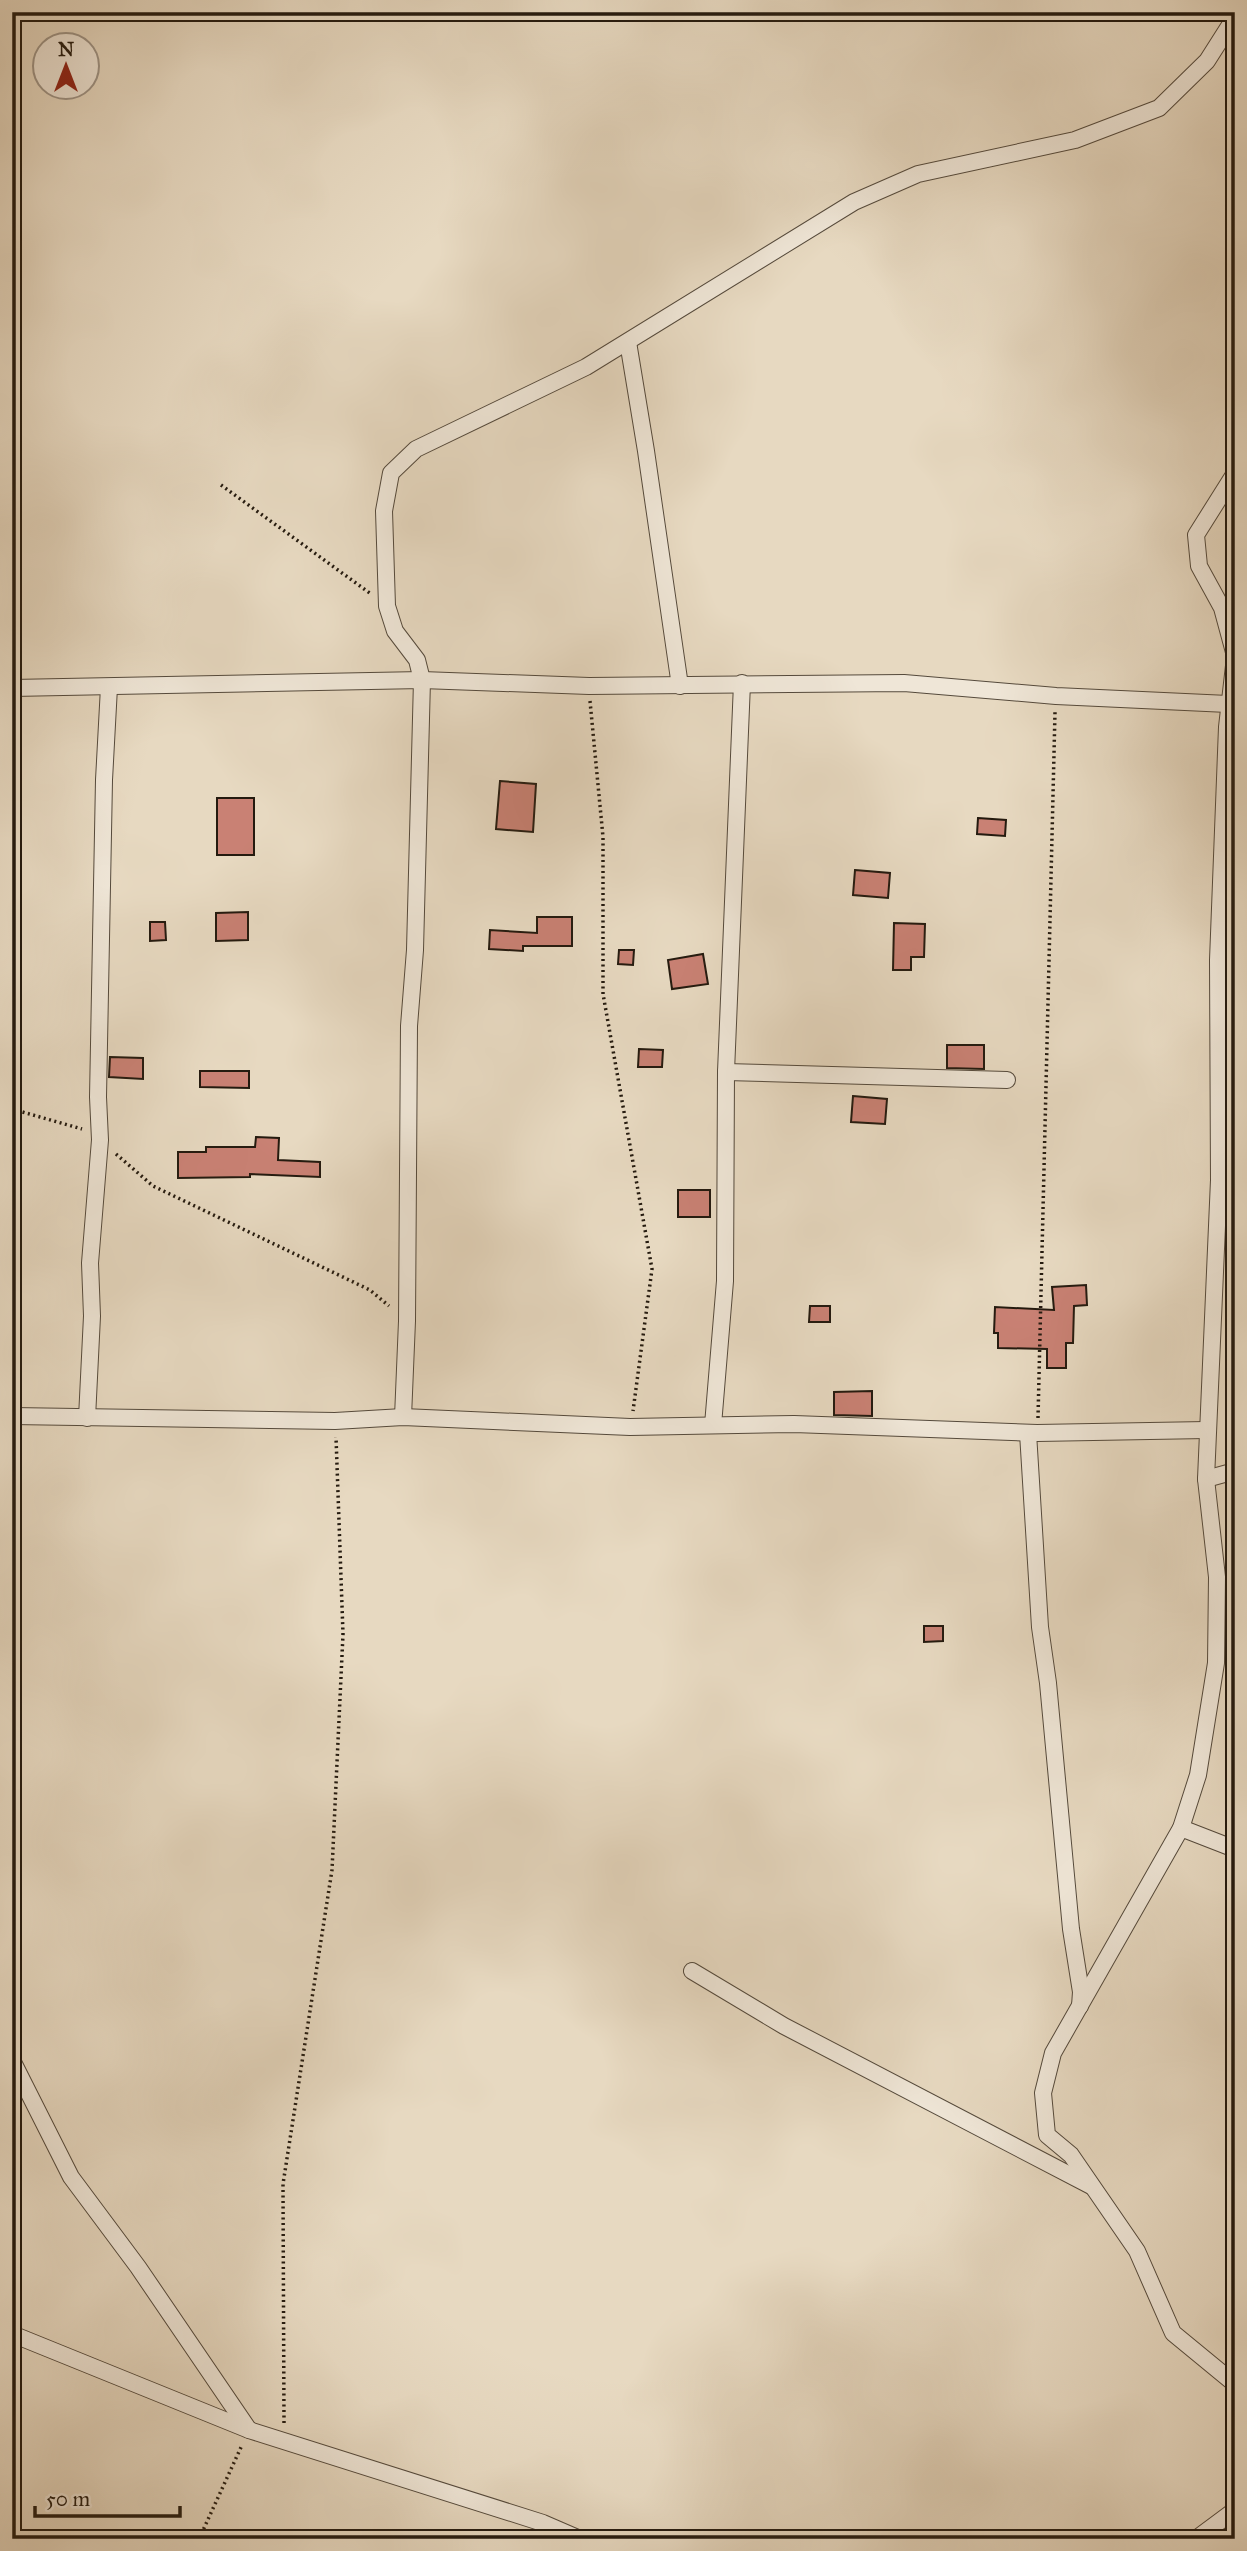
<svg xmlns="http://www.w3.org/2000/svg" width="1247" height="2551" font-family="'IM FELL Great Primer',serif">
<rect width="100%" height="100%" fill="#e7d9c1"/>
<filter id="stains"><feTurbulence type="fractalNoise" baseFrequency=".00286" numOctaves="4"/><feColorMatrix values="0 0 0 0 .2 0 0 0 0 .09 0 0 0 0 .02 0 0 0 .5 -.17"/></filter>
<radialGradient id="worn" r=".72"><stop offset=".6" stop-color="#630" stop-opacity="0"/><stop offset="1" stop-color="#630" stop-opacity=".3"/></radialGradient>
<g fill="#c98174" stroke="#241a0f" stroke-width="2">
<path d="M500,781L536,784L533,832L496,829Z"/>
<rect x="217" y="798" width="37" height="57"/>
<path d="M978,818L1006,820L1005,836L977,834Z"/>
<path d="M855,870L890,873L888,898L853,895Z"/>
<path d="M248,912V940L216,941V913Z"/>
<path d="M537,917H572V946H523V951L489,949L490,930L537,933Z"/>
<path d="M150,922H165L166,940L150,941Z"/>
<path d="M894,923L925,924L924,957H911V970H893Z"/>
<path d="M619,950H634L633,965L618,964Z"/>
<path d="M703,954L708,984L672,989L668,960Z"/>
<path d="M947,1045H984V1069L947,1068Z"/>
<path d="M639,1049L663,1050L662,1067H638Z"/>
<path d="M110,1057L143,1058V1079L109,1077Z"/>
<path d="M200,1071H249V1088L200,1087Z"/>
<path d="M853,1096L887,1099L885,1124L851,1122Z"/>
<path d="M256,1137L279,1138L278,1160L320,1162V1177L250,1174V1177L178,1178V1152H206V1147H255Z"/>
<rect x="678" y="1190" width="32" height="27"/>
<path d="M1086,1285L1087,1305L1074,1306L1073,1343H1066V1368H1047V1349L998,1348V1333H994L995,1307L1054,1310L1052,1287Z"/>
<path d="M810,1306H830V1322H809Z"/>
<path d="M872,1391V1416L834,1415V1392Z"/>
<path d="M924,1626H943V1641L924,1642Z"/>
</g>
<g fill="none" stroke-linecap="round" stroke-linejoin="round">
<g stroke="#554a3c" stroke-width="18">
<g id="minor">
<path d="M628,342L646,451L680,686"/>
<path d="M1235,473L1196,535L1199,566L1222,608L1235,656"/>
<path d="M1235,657L1227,727L1218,960L1219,1180L1206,1479L1217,1577L1216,1663L1198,1775L1181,1828L1053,2053L1043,2093L1047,2135L1071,2155L1137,2251L1173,2333L1235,2384"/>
<path d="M12,688L422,680L589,686L904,683L1056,696L1228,704"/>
<path d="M726,1072L1007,1080"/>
<path d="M12,1416L335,1421L403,1417L630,1427L794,1424L1037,1433L1206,1430"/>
<path d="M403,1417L407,1321L409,1026L415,950L422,680L417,660L395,631L387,606L384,511L391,473L416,449L586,367L854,202L918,174L1075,140L1159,108L1207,61L1235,17"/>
<path d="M87,1418L92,1316L90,1263L100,1140L98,1097L104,780L109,687"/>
<path d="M713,1425L725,1281L726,1072L742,683"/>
<path d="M1028,1433L1040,1627L1048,1683L1071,1929L1081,1992L1080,2006"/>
<path d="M1206,1479L1235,1471"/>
<path d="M1181,1828L1235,1849"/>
<path d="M692,1971L784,2026L1091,2186"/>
<path d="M12,2060L71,2177L138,2267L249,2430"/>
<path d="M12,2334L249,2430L543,2523L580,2539"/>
<path d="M1196,2539L1235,2510"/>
</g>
</g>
<g stroke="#241a0f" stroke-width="3.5" stroke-dasharray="2 3.5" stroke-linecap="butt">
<path d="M221,485L371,594"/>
<path d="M590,701L603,837V994L652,1269L633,1411"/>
<path d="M12,1109L82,1129"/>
<path d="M116,1154L153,1186L370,1290L389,1306"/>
<path d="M1038,1418L1055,712"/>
<path d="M284,2423L283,2184L332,1870L343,1634L336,1437"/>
<path d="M199,2539L242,2445"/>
</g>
<use href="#minor" stroke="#efe6d7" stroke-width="16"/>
</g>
<rect width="1247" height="2551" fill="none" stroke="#e7d9c1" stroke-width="42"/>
<rect x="14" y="14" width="1219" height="2523" fill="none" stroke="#241a0f" stroke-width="3.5"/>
<rect x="21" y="21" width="1205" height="2509" fill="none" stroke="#241a0f" stroke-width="2"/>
<g transform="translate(66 66)"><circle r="33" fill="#efe6d7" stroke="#9e9487" stroke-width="2"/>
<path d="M0-5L12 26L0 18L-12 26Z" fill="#8f2418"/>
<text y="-10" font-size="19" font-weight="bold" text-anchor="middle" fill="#241a0f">N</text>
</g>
<path d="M35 2506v10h145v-10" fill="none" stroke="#241a0f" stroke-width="3.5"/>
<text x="46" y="2506" font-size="21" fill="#241a0f" stroke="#efe6d7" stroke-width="5" paint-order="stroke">50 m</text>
<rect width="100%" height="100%" filter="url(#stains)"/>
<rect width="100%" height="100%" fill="url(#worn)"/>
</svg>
